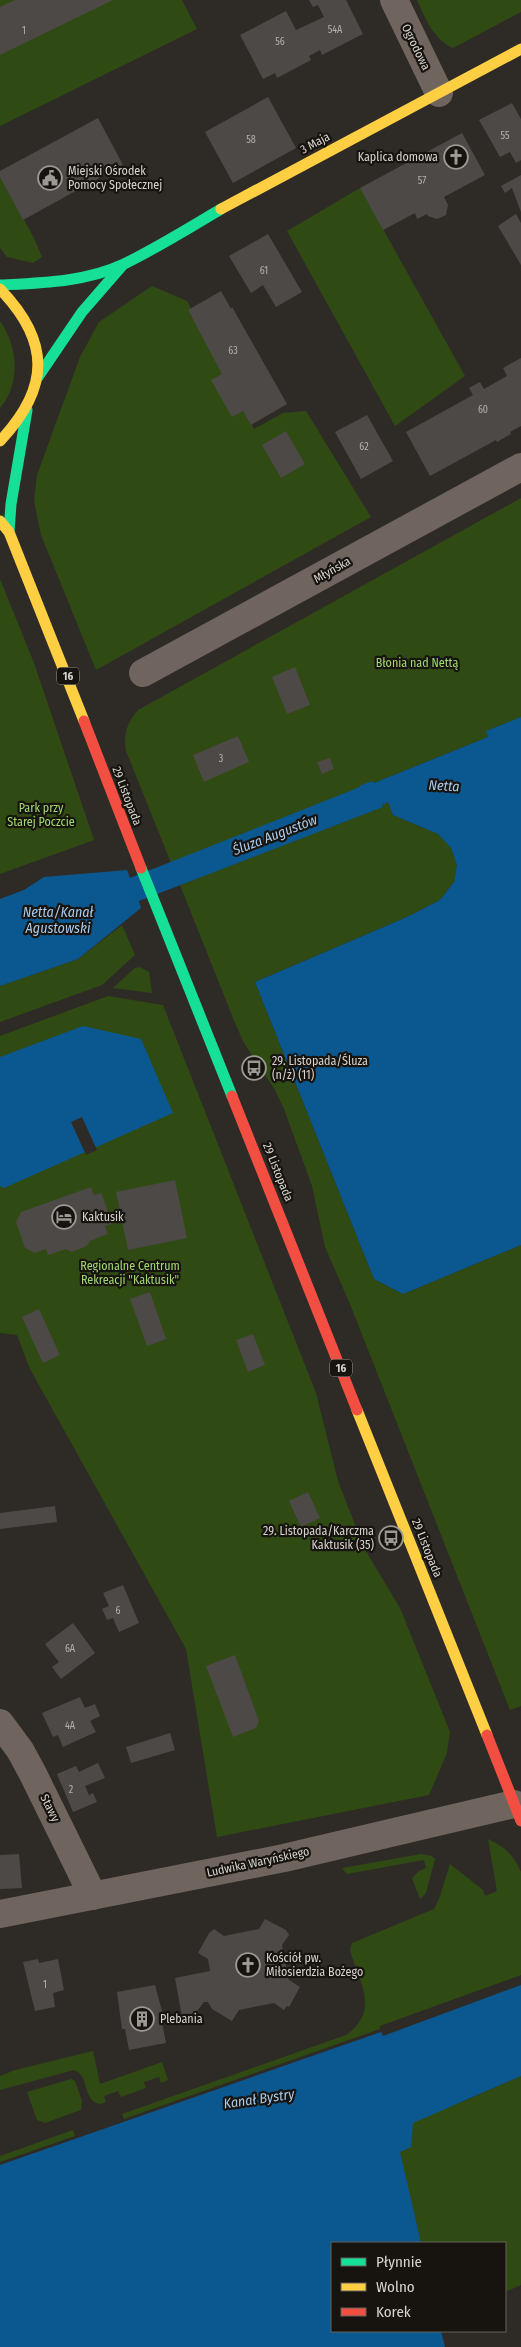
<svg xmlns="http://www.w3.org/2000/svg" width="521" height="2347" font-family="'Fira Sans Condensed',sans-serif">
<rect width="100%" height="100%" fill="#2e2b26"/>
<g fill="#304a14">
<path d="M0,0H182L197,29L0,126Z"/>
<path d="M417,0H521V12L453,48C433,39 426,19 417,0Z"/>
<path d="M0,176L34,238L42,257L33,263L7,257L0,248Z"/>
<path d="M360,188L465,376L395,426L287,231Z"/>
<path d="M152,286L187,301L254,429L283,413L306,411L371,517L96,670L41,535L34,501L37,475L80,357L99,322Z"/>
<path d="M0,321C18,347 21,383 0,408Z"/>
<path d="M521,498V717L486,731L488,737L374,783L372,781L360,786L361,787L171,863L126,751C123,734 127,723 138,710Z"/>
<path d="M0,579L34,663L94,840L0,874Z"/>
<path d="M388,802L393,815L438,834L451,848L457,865L454,882L440,900L407,917L255,982L374,1279L403,1294L521,1245V1706L510,1710L350,1304L325,1247L312,1186L284,1109L275,1090L244,1043L235,1023L180,885L382,807V805Z"/>
<path d="M122,925L135,955L102,985L0,1022V986L78,959Z"/>
<path d="M140,967L149,972L152,993L113,988L135,968Z"/>
<path d="M108,996L163,1005L316,1393L338,1481L357,1530L367,1553L400,1608L450,1732L447,1753L429,1795L217,1837L186,1649L30,1369L17,1335L0,1333V1036Z"/>
<path d="M488,1839C505,1847 514,1855 521,1872V1975L380,2026V2029L124,2119L122,2114L346,2035C381,2010 359,1983 350,1950L352,1943L434,1909L439,1899L450,1864L483,1890L485,1896L497,1891Z"/>
<path d="M421,1854L432,1856L435,1859L426,1893L420,1899L412,1878L419,1871L426,1868L424,1860L347,1874L342,1868Z"/>
<path d="M93,2051L100,2084L162,2062L168,2080L161,2083L159,2077L144,2082L146,2088L121,2097L118,2091L104,2096L106,2102L100,2104C82,2101 90,2075 74,2070L0,2090V2076L15,2070Z"/>
<path d="M521,2076V2285L505,2292V2243H348L378,2101L462,2102Z"/>
<path d="M71,2079L75,2081L82,2101L81,2110L45,2123L37,2120L27,2092Z"/>
<path d="M73,2130L75,2136L0,2162V2156Z"/>
</g>
<g fill="#0b5890">
<path d="M521,717V1245L403,1294L374,1279L255,982L407,917L440,900L454,882L457,865L451,848L438,834L393,815L388,802L382,805L383,807L139,901L141,908L78,959L0,986V899L24,890L44,877L127,870L130,878L360,787L359,786L372,781L374,783L488,737L486,731Z"/>
<path d="M83,1026L141,1039L173,1113L4,1188L0,1186V1057Z"/>
<path d="M521,1985V2076L413,2123L411,2147L400,2152L421,2243H332V2331H441L445,2347H0V2165L381,2032L383,2036Z"/>
</g>
<path fill="#2e2b26" d="M82,1117L97,1150L86,1155L71,1122Z"/>
<g fill="#4d4946">
<path d="M15,0H113L0,55V7Z"/>
<path d="M309,0H346L363,34L322,55L320,50L309,56L311,60L277,78L275,73L263,79L240,35L286,11L296,30L324,17L318,5L313,7Z"/>
<path d="M268,97L296,148L233,183L205,132Z"/>
<path d="M512,103L521,119V160L516,163L510,152L500,157L479,120Z"/>
<path d="M98,118L123,165L23,220L0,177V171Z"/>
<path d="M462,133L485,175L444,197L448,205L446,215L437,219L428,216L427,214L417,219L415,213L383,230L360,188Z"/>
<path d="M521,175V212L512,188L505,193L501,186Z"/>
<path d="M516,214L521,223V265L498,226Z"/>
<path d="M268,234L302,292L276,307L263,285L251,293L229,256Z"/>
<path d="M221,291L231,309L232,307L287,404L251,425L243,411L232,417L211,380L222,374L188,310Z"/>
<path d="M521,358V426L510,432L511,434L497,442L496,440L430,476L406,432L473,395L469,388L480,382L484,389L507,376L503,368Z"/>
<path d="M367,415L393,461L361,479L335,432Z"/>
<path d="M286,431L305,464L281,478L262,445Z"/>
<path d="M295,667L310,705L287,714L272,677Z"/>
<path d="M238,736L249,762L204,782L193,755Z"/>
<path d="M330,758L334,769L322,774L317,762Z"/>
<path d="M175,1180L187,1238L128,1250L116,1192Z"/>
<path d="M91,1187L94,1195L101,1193L104,1200L112,1224L105,1226L108,1234L90,1241L87,1246L72,1252L66,1249L48,1255L46,1249L35,1253L25,1248L16,1222L21,1212Z"/>
<path d="M150,1292L166,1339L147,1346L130,1299Z"/>
<path d="M39,1309L60,1355L43,1363L22,1317Z"/>
<path d="M253,1334L265,1365L248,1372L236,1340Z"/>
<path d="M308,1492L320,1518L301,1527L289,1501Z"/>
<path d="M55,1506L57,1522L0,1529V1513Z"/>
<path d="M123,1585L139,1623L119,1632L113,1618L107,1620L102,1609L109,1606L103,1593Z"/>
<path d="M73,1623L95,1653L61,1679L52,1667L59,1662L45,1644Z"/>
<path d="M235,1655L259,1721L256,1728L233,1737L206,1666Z"/>
<path d="M80,1697L85,1708L95,1704L100,1716L90,1721L96,1732L63,1747L58,1735L53,1737L42,1713Z"/>
<path d="M170,1733L175,1750L131,1763L126,1747Z"/>
<path d="M98,1763L105,1778L85,1786L89,1795L93,1793L97,1802L73,1812L57,1774L76,1766L79,1772Z"/>
<path d="M19,1854L22,1888L0,1889V1855Z"/>
<path d="M265,1919L286,1930L289,1935L282,1945L289,1980L300,1987L289,2007L287,2006L284,2010L274,2003L239,2010L232,2021L212,2009L208,2002H204L194,2015L182,2017L175,1978L210,1971L208,1959L198,1953L209,1933L214,1929L224,1936L259,1929Z"/>
<path d="M38,1959L39,1963L58,1959L64,1990L53,1993L55,2007L35,2011L23,1962Z"/>
<path d="M155,1985L165,2022H162L166,2043L129,2050L125,2029H122L117,1992Z"/>
</g>
<g fill="none" stroke-linecap="round" stroke-linejoin="round">
<g stroke="#70645f" stroke-width="28">
<path d="M394,0L439,93"/>
<path d="M143,673L521,467"/>
<path d="M0,1723L20,1750L33,1774L93,1896"/>
<path d="M0,1914L284,1858L514,1804"/>
</g>
<g stroke="#16e098" stroke-width="11">
<path d="M0,285C41,283 86,282 124,264C157,248 189,228 221,209"/>
<path d="M38,377L82,312L122,266"/>
<path d="M9,532L11,504L27,410"/>
<path d="M141,868L232,1096"/>
</g>
<g stroke="#ffcf43" stroke-width="11">
<path d="M221,209L521,49"/>
<path d="M0,289C51,342 50,388 0,441"/>
<path d="M0,521L9,532L84,721"/>
<path d="M357,1410L487,1735"/>
</g>
<g stroke="#f24e42" stroke-width="11">
<path d="M84,721L141,868"/>
<path d="M232,1096L357,1410"/>
<path d="M487,1735L521,1821"/>
</g>
</g>
<defs>
<g id="church-ring" transform="scale(1.25)"><circle r="9.5" fill="#171410" stroke="#9c9893" stroke-width="1.5"/><path d="M-1.2-6h2.4v3.5h3.3v2.4h-3.3V6h-2.4V-.1h-3.3v-2.4h3.3Z" fill="#9c9893"/></g>
<g id="civic-ring" transform="scale(1.25)"><circle r="9.5" fill="#171410" stroke="#9c9893" stroke-width="1.5"/><path d="M-.6-6.5H3V-4.5H.6V-3L4-1V1h2V6H-6V1h2V-1L-.6-3ZM-1.2 2.5V6h2.4V2.5Z" fill="#9c9893"/></g>
<g id="bus-ring" transform="scale(1.25)"><circle r="9.5" fill="#171410" stroke="#9c9893" stroke-width="1.5"/><path d="M-5-6H5V4H4V6H2V4H-2V6H-4V4H-5ZM-3.5-4V0h7V-4ZM-3.5 1.2v1.5H-2V1.2ZM2 1.2v1.5H3.5V1.2Z" fill="#9c9893"/></g>
<g id="hotel-ring" transform="scale(1.25)"><circle r="9.5" fill="#171410" stroke="#9c9893" stroke-width="1.5"/><path d="M-6-4.5h1.5V1H6V5H4.5V3h-9V5H-6ZM-4 0a1.8 1.8 0 1 1 3.6 0ZM.5 0V-2.5h3Q6-2.5 6 0Z" fill="#9c9893"/></g>
<g id="building-ring" transform="scale(1.25)"><circle r="9.5" fill="#171410" stroke="#9c9893" stroke-width="1.5"/><path d="M-4-6H4V6H1V3H-1V6H-4ZM-2.5-4.3h1.7v1.8h-1.7ZM.8-4.3h1.7v1.8H.8ZM-2.5-1h1.7V.8h-1.7ZM.8-1h1.7V.8H.8Z" fill="#9c9893"/></g>
</defs>
<g fill-rule="evenodd">
<use href="#church-ring" x="456" y="157"/>
<use href="#civic-ring" x="50" y="178"/>
<use href="#bus-ring" x="254" y="1068"/>
<use href="#hotel-ring" x="64" y="1217"/>
<use href="#bus-ring" x="391" y="1538"/>
<use href="#church-ring" x="248" y="1965"/>
<use href="#building-ring" x="142" y="2019"/>
</g>
<g text-anchor="middle" dominant-baseline="central" stroke-width="4.5" stroke-linejoin="round" paint-order="stroke">
<g font-size="10" fill="#b4b0ac">
<text x="335" y="30">54A</text>
<text x="24" y="31">1</text>
<text x="280" y="42">56</text>
<text x="505" y="136">55</text>
<text x="251" y="140">58</text>
<text x="422" y="181">57</text>
<text x="264" y="271">61</text>
<text x="233" y="351">63</text>
<text x="483" y="410">60</text>
<text x="364" y="447">62</text>
<text x="221" y="759">3</text>
<text x="118" y="1611">6</text>
<text x="70" y="1649">6A</text>
<text x="70" y="1726">4A</text>
<text x="71" y="1790">2</text>
<text x="45" y="1985">1</text>
</g>
<g fill="#171410" stroke="#9d9a95" stroke-width="1">
<rect x="57" y="667.5" width="22" height="17" rx="4"/>
<rect x="330" y="1359.5" width="22" height="17" rx="4"/>
</g>
<g font-size="11" font-weight="bold" fill="#d7d3ce">
<text x="68" y="676">16</text>
<text x="341" y="1368">16</text>
</g>
<g font-size="12" fill="#d7d3ce" stroke="#171410">
<text transform="translate(416 47) rotate(64)">Ogrodowa</text>
<text transform="translate(315 143) rotate(-28)">3 Maja</text>
<text transform="translate(332 570) rotate(-29)">Młyńska</text>
<text transform="translate(127 796) rotate(69)">29 Listopada</text>
<text transform="translate(278 1172) rotate(68)">29 Listopada</text>
<text transform="translate(427 1548) rotate(68)">29 Listopada</text>
<text transform="translate(50 1808) rotate(64)">Stawy</text>
<text transform="translate(258 1862) rotate(-12)">Ludwika Waryńskiego</text>
</g>
<g font-size="12" fill="#d7d3ce" stroke="#171410" text-anchor="start">
<text x="438" y="157" text-anchor="end">Kaplica domowa</text>
<text x="68" y="171">Miejski Ośrodek<tspan x="68" dy="14">Pomocy Społecznej</tspan></text>
<text x="272" y="1061">29. Listopada/Śluza<tspan x="272" dy="14">(n/ż) (11)</tspan></text>
<text x="82" y="1217">Kaktusik</text>
<text x="374" y="1531" text-anchor="end">29. Listopada/Karczma<tspan x="374" dy="14">Kaktusik (35)</tspan></text>
<text x="266" y="1958">Kościół pw.<tspan x="266" dy="14">Miłosierdzia Bożego</tspan></text>
<text x="160" y="2019">Plebania</text>
</g>
<g font-size="12" fill="#a0da6d" stroke="#171410">
<text x="417" y="663">Błonia nad Nettą</text>
<text x="41" y="808">Park przy<tspan x="41" dy="14">Starej Poczcie</tspan></text>
<text x="130" y="1266">Regionalne Centrum<tspan x="130" dy="14">Rekreacji "Kaktusik"</tspan></text>
</g>
<g font-size="14" font-style="italic" fill="#a8caed" stroke="#171410">
<text transform="translate(444 786) rotate(3)">Netta</text>
<text transform="translate(275 835) rotate(-21)">Śluza Augustów</text>
<text x="58" y="912">Netta/Kanał<tspan x="58" dy="16">Agustowski</tspan></text>
<text transform="translate(259 2099) rotate(-8)">Kanał Bystry</text>
</g>
</g>
<rect x="331" y="2242" width="175" height="90" fill="#171410" stroke="#64605c"/>
<rect x="341" y="2258" width="25" height="8" fill="#16e098" stroke="#64605c"/>
<text x="376" y="2267" font-size="15" fill="#d7d3ce">Płynnie</text>
<rect x="341" y="2283" width="25" height="8" fill="#ffcf43" stroke="#64605c"/>
<text x="376" y="2292" font-size="15" fill="#d7d3ce">Wolno</text>
<rect x="341" y="2308" width="25" height="8" fill="#f24e42" stroke="#64605c"/>
<text x="376" y="2317" font-size="15" fill="#d7d3ce">Korek</text>
</svg>
